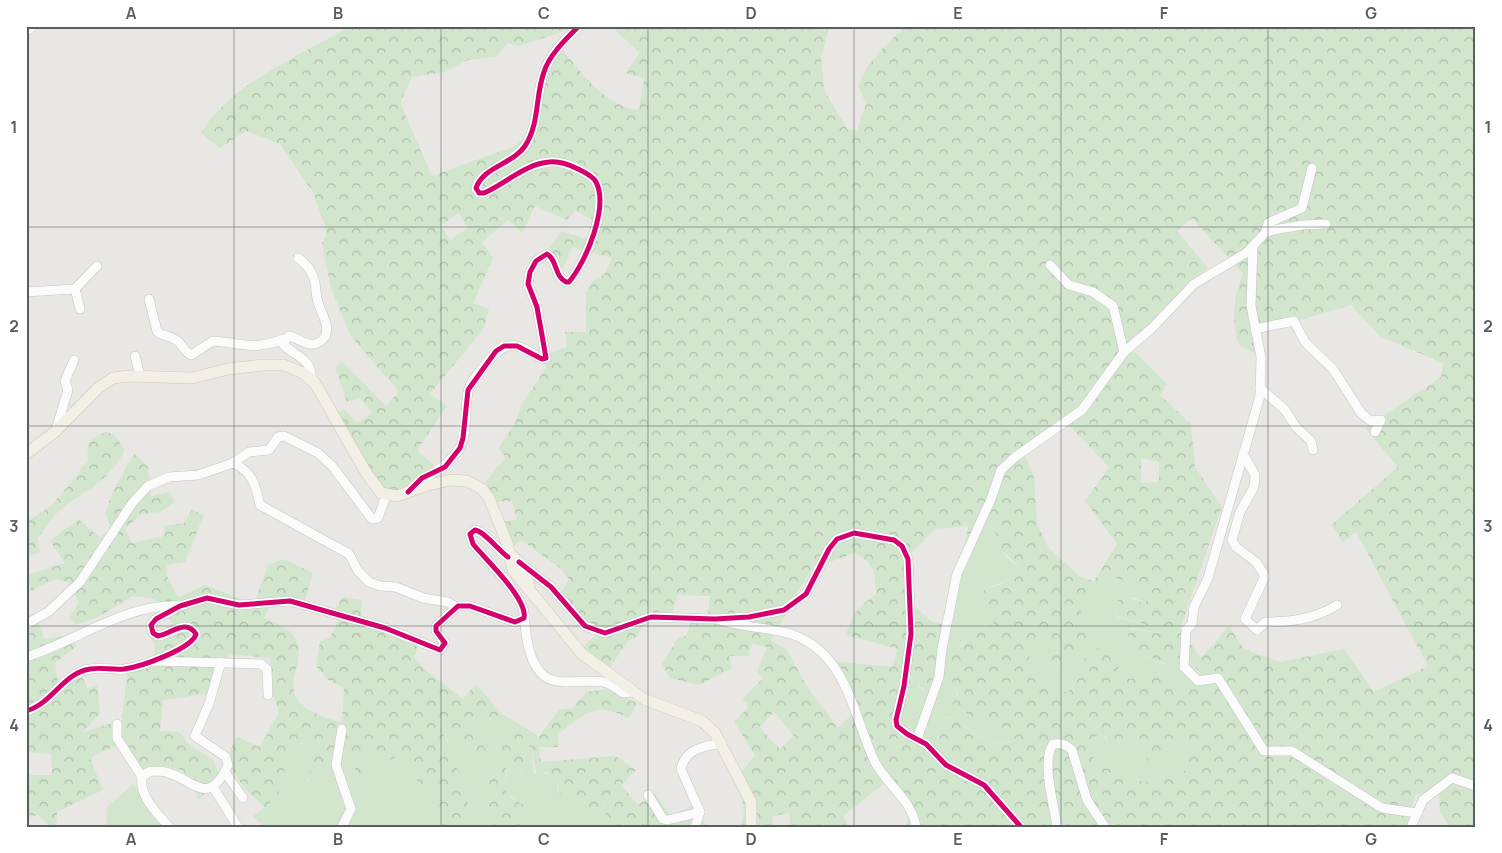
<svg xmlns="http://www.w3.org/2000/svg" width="1502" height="853" font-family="Manrope,sans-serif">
<defs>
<pattern id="forest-crowns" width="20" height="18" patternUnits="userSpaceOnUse" patternTransform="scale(1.25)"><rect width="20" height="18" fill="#d2e6cd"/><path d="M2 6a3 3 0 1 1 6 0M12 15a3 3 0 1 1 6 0" fill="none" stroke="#adbeaa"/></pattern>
</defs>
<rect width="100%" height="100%" fill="#e9e7e3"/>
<g fill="#d2e6cd">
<path d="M985,525L995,529L997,544L1007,558L1018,566C1015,587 994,580 983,591L980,602L994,623C989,631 979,632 971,637C937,661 956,677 959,709L973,717L998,723L1012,740C988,750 969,727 951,717L944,718C936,730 942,746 949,759L941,760L911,740H904L893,732C896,718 903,708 908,695C911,686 910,677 916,668L919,687L926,693L940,643L935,634L945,625L967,534L969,536Z"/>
<path d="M1105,575L1133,583L1149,597L1145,603L1133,597L1115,604L1117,617L1162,630L1163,633L1131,628L1125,632L1138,653L1165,664L1178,658L1190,662L1200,675L1215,681L1210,690L1188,689L1153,669L1142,679H1113L1120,660L1108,647C1101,648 1095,647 1089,653C1076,665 1079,701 1053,689L1052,687L1039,680L1028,669L1030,652L1048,640L1056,643L1060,648L1058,652L1053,654L1045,662L1068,667C1077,656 1091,640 1088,624C1086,618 1082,615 1080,610L1089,605L1091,596L1098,593L1100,580Z"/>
<path d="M502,714L514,721L498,747L523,773L526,749L528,746L531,747L534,774H550L553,780H556L558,792L566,801L583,798L587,800L589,815L592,820L606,804L607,827H507L526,820C527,804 512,800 504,788L508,770L496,765C484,776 486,802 492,815L482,827H450L452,822L464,820L469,808L462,777L449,761L448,740L437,727C455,728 467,750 479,761H484L488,752L473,734L469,718L489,719Z"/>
<path d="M1100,733H1103L1107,743L1120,752L1137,740L1140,741L1148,762L1161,751L1183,740L1190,744L1185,769L1184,772C1170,775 1156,784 1142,781C1122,777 1113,766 1091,768L1095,748L1089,743Z"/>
<path d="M306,742L311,744L315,757L307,782L315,779L321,764L344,751L355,756L353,765L359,777L366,770L364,759L372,750L391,760L400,755L405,758L423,784H433C445,804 432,815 439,827H264L253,816L269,805L279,793C279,784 281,781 283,773C287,762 282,751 292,743L302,744Z"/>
<path d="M133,784L166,827H106L107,807Z"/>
</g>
<g fill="url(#forest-crowns)" fill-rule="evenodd">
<path d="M351,26H579L519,46L508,43L496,57L468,60L445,72L412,77L400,103L432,176L513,147L527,137L541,80L559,46C581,71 603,106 639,110L644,78L625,73L640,53L611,26H829L821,59L825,92L848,130H857L866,104L858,85L867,67L879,52L906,26H1476V823L1470,827H1450L1440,812L1439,790L1416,794L1406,827H906L908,816L889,780L843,816L849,827H791L789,813L772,816L773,827H741L744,812L739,775L755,755L734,722L749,707L742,699L763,678L757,671L767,647L752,644L749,656H729L732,668L699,685L670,678L662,664L678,638L686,636L691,623L707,624L710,596L678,595L673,611L649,619L636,637L628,641L608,670L582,648L596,635L575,615L561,593L569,579L560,568L521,540L509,551L495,523L517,520L512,501L492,502L486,482L506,457L498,449L515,423L522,403L547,367L537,357L567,347L565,332H586V293L595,279L604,275L612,258L572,247L563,269L546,251L562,231L586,239L594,220L575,211L567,220L535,206L522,233L508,220L482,242L493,258L473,303L489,309L484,328L430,394L447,406L417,450L437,468C420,479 404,490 385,493L333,415L343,409L358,423L372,413L360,398L347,402L335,368L342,361L386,406L399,392L350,335L331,288L322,243L327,233L314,194L280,144L246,131L220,148L201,133C229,84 303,54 351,26ZM459,213L468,228L450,240L441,225ZM1192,218L1243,274C1233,298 1231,321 1239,345L1259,356L1260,329L1272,328L1351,305L1381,337L1443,363L1441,377L1365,428L1398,467L1331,525L1343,542L1356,532L1428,666L1374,692L1344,649L1280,662L1244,649L1229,626L1201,658L1180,629L1222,507L1195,467L1191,424L1160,395L1167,384L1129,347L1188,285L1208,268L1177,231ZM1068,424L1109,467L1085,501L1117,544L1094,581L1080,577L1048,547L1037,523L1034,476L1024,455ZM1141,458L1159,462V482L1141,483ZM985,525L995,529L997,544L1001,550L1018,565C1015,585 992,585 979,593L980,602L994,623L969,639L952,656L950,676L958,694L952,704L973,717L998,723L1011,741C991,749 968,730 954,718H944L937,732L948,758L941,760L918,741L904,740L893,732C896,717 907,704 909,691C911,683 911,676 915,668L916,682L929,695C935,675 947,653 935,634L945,625L931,621L912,604L905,585L908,556L935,529L968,526L967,534L972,537ZM854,553C875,564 875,572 876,594C858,607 853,613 846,635L898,649L892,667L832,661L856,710L838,728L806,685L787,650L771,640L814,564L822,565ZM1105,575L1133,583L1149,597L1145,603C1134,601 1124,591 1115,604L1117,616L1162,630V633L1127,629L1125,631L1138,653L1170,665L1178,658L1190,662L1204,677L1216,678L1210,690L1188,689L1153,669L1142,679H1113L1120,664L1117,650C1112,647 1109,647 1103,647C1064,649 1094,730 1028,669L1030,652L1048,641L1056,643L1060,648L1058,652L1049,656L1045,662L1068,667C1077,656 1091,640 1088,624C1086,619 1082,615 1080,610L1089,605L1091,596L1101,592L1100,580ZM774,712L794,736L780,749L759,727ZM1100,733L1106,736L1108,746L1120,752L1137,740L1140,741L1148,762L1150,763L1161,751L1183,740L1190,744L1185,769L1184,772C1170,775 1156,784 1142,781C1124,777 1108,764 1091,768L1095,748L1089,743Z"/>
<path d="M106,432L114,435L125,450C107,485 84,489 58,512C51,519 45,529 38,537L40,552L26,558V522L51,506L80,472L81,467L88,462C87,442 86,440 106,432Z"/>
<path d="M135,453L148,467L151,496L170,492L175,502L160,512L142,514L125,528L132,543L164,536V526L184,523L192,510L204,515L185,562L167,565V576L178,597L205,585L254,604L268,565L284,559L313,573L304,603L273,600L264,618C291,628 305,638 296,669C294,677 292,687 295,696C301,710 329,719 342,723L344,688L328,680L316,666L320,641L330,638L341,614L335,611L342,597L362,600L361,621L420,642L414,657L428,672L463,699L476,684L502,714L489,719L469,718L473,734L488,752L484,761H479C468,751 454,728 438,727C447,740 452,746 449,761L460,772L462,777L469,808L464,820L453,822L450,827L438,826C434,809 443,802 433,784H419L408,762L400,755L391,760L371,750L364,759L366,770L360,778L353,765L355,756L344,751L321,764L313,784L308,786L310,771L315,757L311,744L306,742L297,744L292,743C282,751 287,762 284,773C281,781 279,784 279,793L265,808C245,788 217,767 237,737L260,747L279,712L268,680L271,658L229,654L212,693L163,700L160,731L179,732L189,744L213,760L220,776L199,799L182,770L165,766L143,771L117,745L90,758L103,790L57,812L56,827H51L38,815L26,818V775H52L51,754L26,752V731L31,708L26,701V619L34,616L45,639L64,636L77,646L55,663L58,682L80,670L87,688L97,685L100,713L83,732L122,720L128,665L154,657L155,645L151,639L173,624L155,599L133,596L96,618L75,625L69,618L79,603L69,582L55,579L31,591L27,575L65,563L50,541L78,519L100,538L112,527L105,515C111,492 122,473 135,453Z"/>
<path d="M606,689L637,703L629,718C594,701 587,713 559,733L558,747H539L541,762L615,756L636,770L621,785L638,805L655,793L670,815L700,803L695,814L709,827H607L605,804L592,821L588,812L587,800L583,798L566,802C557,795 560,789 556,780H553L550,774L547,772L537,776L531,747L528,746L524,756L528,763L524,773L498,747L514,721L539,736L559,710L573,708L586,692Z"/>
<path d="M496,765L506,767L505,788L510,797L524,806L526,820L521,825L482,827L486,819L492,815C486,802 483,776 496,765Z"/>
</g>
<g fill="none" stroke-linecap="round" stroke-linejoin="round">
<g stroke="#c4c4c3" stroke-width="10">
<g id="minor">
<path d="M26,31L33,26"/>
<path d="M1265,233L1268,223L1302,208L1312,168"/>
<path d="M1253,246L1251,306L1261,357L1260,396L1208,578L1194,607L1192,624L1186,630L1184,667L1198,681L1218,678L1264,751H1292L1382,808L1417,813"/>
<path d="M298,258C305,263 310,268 313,276C317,285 315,294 318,302C321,314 334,331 321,341C309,350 300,338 289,336L282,343C293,356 313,358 311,379"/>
<path d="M1050,265L1069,285L1093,292L1113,306L1124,352"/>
<path d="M75,289L80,309"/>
<path d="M26,292L75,289L97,266"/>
<path d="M149,299L157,331C162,337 170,335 176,340C183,344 183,351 191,355L213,341C242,343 254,351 283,339"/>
<path d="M1255,329L1294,321L1305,342L1333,369L1361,413L1371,421L1381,420L1375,432"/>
<path d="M135,356L140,376"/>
<path d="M1260,388L1285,410L1296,427L1311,441L1313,450"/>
<path d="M56,430L68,390L65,381L74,360"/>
<path d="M1243,454L1255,475L1254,487L1240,512L1232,540L1236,547L1256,562L1265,576L1245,619L1257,630L1265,622C1291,622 1315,619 1337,605"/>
<path d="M233,463L249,452L269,450L278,437L284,436L318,453L333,467L372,519L378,518L386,496"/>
<path d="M410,490C427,474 446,469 459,449C469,433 464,409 468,392C470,382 478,373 484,366C506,338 515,342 542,359L546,358L537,307L528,284L530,272L536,261L547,254C558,261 554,276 566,282H569C586,262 609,207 596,182C593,176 584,172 578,169C570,165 558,161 549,162C525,164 505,184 484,193H479L476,188C483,167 513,164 525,146C540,123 535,96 544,72C549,55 567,38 579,26"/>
<path d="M519,562L551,587L585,626L605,633L651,617L715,619L749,617L784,610L806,594L829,549L837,539L854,533L894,540L902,546L908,559L911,634L904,686L896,720L897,726L907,734L926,744L946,765L984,785L1021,827"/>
<path d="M524,618C526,629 526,641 530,652C543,696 572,677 603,682C611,683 617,689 623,693L632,692"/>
<path d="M720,620C744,628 768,627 791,634C846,652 853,714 874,760C885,784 912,799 916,827"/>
<path d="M26,624L48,612L80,582L133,502L148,486L169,477L198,475L233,463C253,472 256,486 260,505L349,554L358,571L369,582L380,586L396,587L423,598L448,602L456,607"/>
<path d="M26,657C77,641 126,603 180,606"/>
<path d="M153,661L261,664L267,669L268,695"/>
<path d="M26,711C52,704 63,673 90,669C101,667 113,670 124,669C140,667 192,649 196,634C186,618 171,634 158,636L153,633L151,625L156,619L180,606L207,598L239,605L290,601L385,628L440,650L445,643L436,631V626L458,606H470L515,622L524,618C528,599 486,560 473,544L470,534L475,530C485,532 498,550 508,557"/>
<path d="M117,724V738L142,777"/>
<path d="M342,729L336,765L351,809L342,827"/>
<path d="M917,739L939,677L942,649L957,574L991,499L1001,470L1015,457L1082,410L1124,352L1151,329L1194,284L1246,253L1265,233L1273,230L1303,225L1326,224"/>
<path d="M225,772L243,798"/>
<path d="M213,787L238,827"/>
<path d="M648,795L663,819L668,820L700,812L681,769C685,749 704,746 722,743"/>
<path d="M169,827C158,814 139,796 142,778C147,771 151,771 159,771C191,773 206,813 228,765L226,757L195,736L209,704L221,662"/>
<path d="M695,827L700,812"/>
<path d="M1057,827C1054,805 1041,761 1053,744C1062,743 1065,744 1072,750L1087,800L1105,827"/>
<path d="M1411,827L1423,800L1452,778L1476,786"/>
</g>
</g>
<g stroke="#d2c5b0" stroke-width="12">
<g id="major">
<path d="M26,454L56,431L98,388L113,378L129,376L192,378L228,369L264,365H284L303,373L315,383L365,471L381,493L397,496L425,486L450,480L467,481L482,489L489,498L507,543L513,570L582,654L644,699L702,721L715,733L751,802V827"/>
<path d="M508,552L519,562L529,584"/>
</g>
</g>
<use href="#minor" stroke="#fcfbfb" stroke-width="9"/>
<use href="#major" stroke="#f2efe6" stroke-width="11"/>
<g stroke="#fff" stroke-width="8">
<g id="cycleway">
<path d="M408,492L422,478L445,467L460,448L463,438L468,390L496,351L504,346H517L542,359L546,358L537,307L528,284L530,272L536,261L547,254C558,261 554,276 566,282H569C586,262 609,207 596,182C593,176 584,172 578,169C570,165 558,161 549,162C525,164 505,184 484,193H479L476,188C483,167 513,164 525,146C540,123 535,96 544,72C549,55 567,38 579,26"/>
<path d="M519,562L551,587L585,626L605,633L651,617L715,619L749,617L784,610L806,594L829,549L837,539L854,533L894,540L902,546L908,559L911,634L904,686L896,720L897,726L907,734L926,744L946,765L984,785L1021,827"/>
<path d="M26,711C52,704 63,673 90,669C101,667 113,670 124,669C140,667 192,649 196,634C186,618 171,634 158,636L153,633L151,625L156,619L180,606L207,598L239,605L290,601L385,628L440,650L445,643L436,631V626L458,606H470L515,622L524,618C528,599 486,560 473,544L470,534L475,530C485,532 498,550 508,557"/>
</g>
</g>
<use href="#cycleway" stroke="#d6006c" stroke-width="5"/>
</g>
<path fill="none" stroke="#595d61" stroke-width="1" stroke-opacity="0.55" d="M234,26V827M441,26V827M648,26V827M854,26V827M1061,26V827M1268,26V827M26,227H1476M26,426H1476M26,626H1476"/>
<rect width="1502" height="853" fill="none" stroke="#ffffff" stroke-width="55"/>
<rect x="28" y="28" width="1446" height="798" fill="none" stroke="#595d61" stroke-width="2"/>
<g font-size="16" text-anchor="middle" font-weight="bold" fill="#595d61">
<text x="131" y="19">A</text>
<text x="338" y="19">B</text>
<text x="544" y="19">C</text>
<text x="751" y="19">D</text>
<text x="958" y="19">E</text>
<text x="1164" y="19">F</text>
<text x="1371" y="19">G</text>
<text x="14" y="133">1</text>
<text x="1488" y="133">1</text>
<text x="14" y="332">2</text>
<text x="1488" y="332">2</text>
<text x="14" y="532">3</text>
<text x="1488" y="532">3</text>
<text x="14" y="731">4</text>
<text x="1488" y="731">4</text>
<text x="131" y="845">A</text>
<text x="338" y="845">B</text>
<text x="544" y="845">C</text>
<text x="751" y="845">D</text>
<text x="958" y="845">E</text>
<text x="1164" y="845">F</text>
<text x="1371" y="845">G</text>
</g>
</svg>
